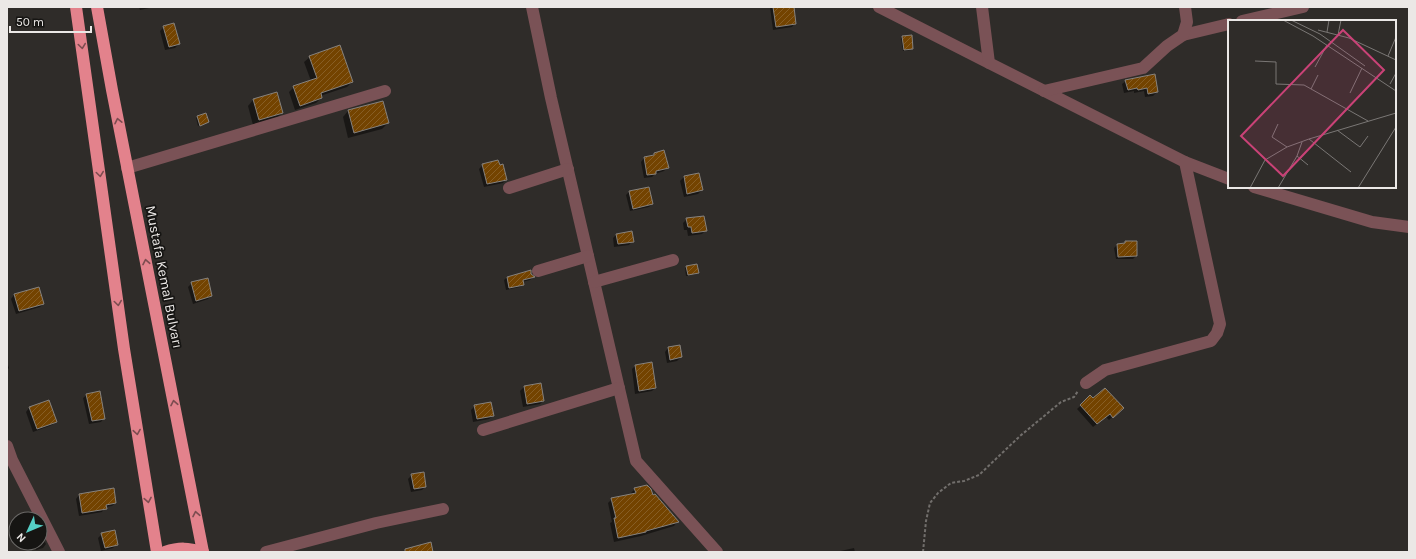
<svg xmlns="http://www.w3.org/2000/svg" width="1416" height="559" font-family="Karla,sans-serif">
<defs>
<pattern id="building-hatch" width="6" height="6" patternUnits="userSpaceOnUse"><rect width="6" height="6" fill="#734300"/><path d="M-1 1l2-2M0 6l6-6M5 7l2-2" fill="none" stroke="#875e25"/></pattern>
</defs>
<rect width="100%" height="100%" fill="#2f2c29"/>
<g fill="#0007">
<path d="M139,7H154L140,10Z"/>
<path d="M770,7H793L795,23L792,27L773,30Z"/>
<path d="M164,27L179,44L175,48L165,50L160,31Z"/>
<path d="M903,37L912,48L911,50L903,51L901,38Z"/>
<path d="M310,57L352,82L347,87L320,96L321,98L316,103L295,110L289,92L294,87L311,81L304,62Z"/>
<path d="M1154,75L1157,92L1153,96L1145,97L1144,91L1134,93V91L1124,93L1122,84L1126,81Z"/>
<path d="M276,93L282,113L277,118L253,125L248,106L253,100Z"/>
<path d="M382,102L388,123L382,129L348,138L343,117L348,111Z"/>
<path d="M206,114L208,122L198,126L196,118Z"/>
<path d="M654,154L668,167L664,171L655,174L652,177L644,178L641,162L644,158L651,157Z"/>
<path d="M483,165L506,179L503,183L484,187L479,169Z"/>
<path d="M698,174L702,190L698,194L684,197L680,181L684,177Z"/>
<path d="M629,192L652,204L649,207L630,211L626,195Z"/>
<path d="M687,219L706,230L702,234L688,236L687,230H684L683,223Z"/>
<path d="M616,235L632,241L629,245L614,247L613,238Z"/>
<path d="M1125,242L1136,256L1133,259H1116L1114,248L1117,245L1123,244Z"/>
<path d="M687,266L698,273L696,274L686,276L685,268Z"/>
<path d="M530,274L533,277L530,280L522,282L523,284L520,287L506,290L504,280L507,277Z"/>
<path d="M192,283L211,296L208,299L193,304L188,287Z"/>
<path d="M14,295L43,304L40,307L16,314L11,299Z"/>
<path d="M668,348L681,357L677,361L667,363L665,352Z"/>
<path d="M7,362L9,368L7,370Z"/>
<path d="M635,366L655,388L652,391L635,394L632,369Z"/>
<path d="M541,385L543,401L540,404L523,407L520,391L524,387Z"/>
<path d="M87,395L104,418L101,422L89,424L83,398Z"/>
<path d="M1090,397L1093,400L1122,408L1109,420L1106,417L1093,427L1077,409Z"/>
<path d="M49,401L56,422L52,425L33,432L26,412L29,408Z"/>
<path d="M475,406L493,416L489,419L473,422L471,410Z"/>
<path d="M412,475L425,487L422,490L411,492L408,479Z"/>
<path d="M113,489L115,503L112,506L105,507L102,512L79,516L76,499L79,495Z"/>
<path d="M635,489L652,496L677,522L674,526L641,536L614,542L610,523L612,522L608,503L612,499L631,495V493Z"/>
<path d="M40,533L46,544L43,548L36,550L33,543H40Z"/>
<path d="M102,534L117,544L113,548L101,551L98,538Z"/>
<path d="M854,548L855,552H836Z"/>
</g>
<g fill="url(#building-hatch)" stroke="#86827e">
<path d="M773,7H794L796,24L776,27Z"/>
<path d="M174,23L180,44L169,47L163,26Z"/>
<path d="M912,35L913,49L904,50L902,36Z"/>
<path d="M340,45L353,82L321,93L322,98L300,106L293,86L317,78L309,56Z"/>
<path d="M1155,74L1158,92L1148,94L1147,88L1138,90L1137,88L1128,90L1125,80Z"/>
<path d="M277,92L283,113L259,120L253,99Z"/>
<path d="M383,101L389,123L354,133L348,110Z"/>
<path d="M206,113L209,122L200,126L197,116Z"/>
<path d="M664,150L669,168L656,171V174L647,175L644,157L654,155V153Z"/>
<path d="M498,160L500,165L503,164L507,180L487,184L482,164Z"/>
<path d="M699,173L703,190L687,194L684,176Z"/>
<path d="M649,187L653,204L633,209L629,191Z"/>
<path d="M704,216L707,231L692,233L691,227H688L686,218Z"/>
<path d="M632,231L634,242L618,244L616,234Z"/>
<path d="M1125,241H1137V256L1118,257L1117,244L1125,243Z"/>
<path d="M697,264L699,273L688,275L686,266Z"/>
<path d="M531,270V274L535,277L523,280L524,285L509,288L507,277Z"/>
<path d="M208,278L212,296L196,301L191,282Z"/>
<path d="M39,287L44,304L19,311L14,294Z"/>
<path d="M680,345L682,357L670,360L668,347Z"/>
<path d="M652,362L656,388L639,391L635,365Z"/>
<path d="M541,383L544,401L527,404L524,386Z"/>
<path d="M1105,388L1124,408L1113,418L1110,414L1097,424L1080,405L1090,395L1093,398Z"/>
<path d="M100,391L105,419L92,421L86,394Z"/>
<path d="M49,400L57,422L37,429L29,407Z"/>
<path d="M491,402L494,416L477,419L474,405Z"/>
<path d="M424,472L426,487L414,489L411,474Z"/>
<path d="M647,485L651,489L653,495L655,494L679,522L646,531V532L618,538L614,518H616L611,498L636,493L634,488Z"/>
<path d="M114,488L116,503L106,505L107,509L82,513L79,494Z"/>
<path d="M115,530L118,545L105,548L101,533Z"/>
<path d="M431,542L433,552H405V549Z"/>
</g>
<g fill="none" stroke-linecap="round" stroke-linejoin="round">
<path stroke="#726f6c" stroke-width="2" stroke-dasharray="3 2" stroke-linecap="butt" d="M923,552L926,521L930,503L938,493L951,483L964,481L979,475L1020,436L1061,402L1074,397L1078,391"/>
<g stroke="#7a5256" stroke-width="12">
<path d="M532,7L551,98L636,461L717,552"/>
<path d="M879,7L989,63"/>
<path d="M982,7L989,63L1185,162"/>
<path d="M1242,21L1303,7"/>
<path d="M1183,35L1229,24"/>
<path d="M1044,91L1143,68L1167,46L1183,35L1187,22L1185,7"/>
<path d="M127,168L385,91"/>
<path d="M1254,187L1372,222L1409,227"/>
<path d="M509,188L568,169"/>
<path d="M538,271L588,256"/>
<path d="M594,282L673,260"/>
<path d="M1086,383L1105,370L1211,341L1217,333L1220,324L1185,162L1229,179"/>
<path d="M483,430L619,388"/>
<path d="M7,446L12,460L59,552"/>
<path d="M266,552L376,523L443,509"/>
</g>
<g stroke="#e3828c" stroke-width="12">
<path d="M76,7L124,349L157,552"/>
<path d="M97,7L112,90L203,552"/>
<path d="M165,552C180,547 188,548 203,552"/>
</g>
</g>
<defs><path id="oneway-chevron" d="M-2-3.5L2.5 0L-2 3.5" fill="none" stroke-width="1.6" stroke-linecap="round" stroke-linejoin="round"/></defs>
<g stroke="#7c4c50">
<use href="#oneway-chevron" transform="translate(82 46) rotate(82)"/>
<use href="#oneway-chevron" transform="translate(118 121) rotate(-102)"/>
<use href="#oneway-chevron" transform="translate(100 174) rotate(82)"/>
<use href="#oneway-chevron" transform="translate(146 262) rotate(-101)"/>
<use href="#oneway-chevron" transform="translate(118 303) rotate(82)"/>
<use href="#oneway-chevron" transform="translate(174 403) rotate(-101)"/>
<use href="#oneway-chevron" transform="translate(137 432) rotate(81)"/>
<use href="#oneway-chevron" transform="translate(148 500) rotate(80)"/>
<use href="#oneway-chevron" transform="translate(196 514) rotate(-101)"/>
</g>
<g text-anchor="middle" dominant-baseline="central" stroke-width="3.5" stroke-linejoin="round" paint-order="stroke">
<g font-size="14" fill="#ebe8e6" stroke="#161513">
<text transform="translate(164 277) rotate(79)">Mustafa Kemal Bulvarı</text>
</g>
</g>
<g transform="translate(1228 20)">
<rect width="168" height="168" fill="#2f2c29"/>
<path fill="none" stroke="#7a7775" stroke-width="1" d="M55,0L85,16L168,71M63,0L92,14L137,46M90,10L121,18L168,40M99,12L101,0M110,15L113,0M160,36L168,17M27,41L48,42V64L76,65L140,101M87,47L99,25M162,64L168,53M83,69L90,55M122,73L134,48M109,110L132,127L140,116M81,119L168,93M74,122L69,136L80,145M59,127L81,119L123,152M22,168L37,140L59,127L44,117L50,104M50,168L69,136M130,168L168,107"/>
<path fill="#ca4277" fill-opacity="0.15" stroke="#ca4277" stroke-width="2" d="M115,10L156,50L55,156L13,116Z"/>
<rect width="168" height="168" fill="none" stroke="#ebe8e6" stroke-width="2"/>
</g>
<rect width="1416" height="559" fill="none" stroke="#ebe8e6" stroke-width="16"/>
<g transform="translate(28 531) rotate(226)"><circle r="19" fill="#161513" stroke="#6b6967"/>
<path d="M0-3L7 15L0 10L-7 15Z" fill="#55cec5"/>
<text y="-6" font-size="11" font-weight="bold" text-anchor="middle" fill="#ebe8e6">N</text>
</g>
<path d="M10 26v6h81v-6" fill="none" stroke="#ebe8e6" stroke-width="2"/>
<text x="16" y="26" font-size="12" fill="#ebe8e6" stroke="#161513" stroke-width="3" paint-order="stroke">50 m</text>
</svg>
